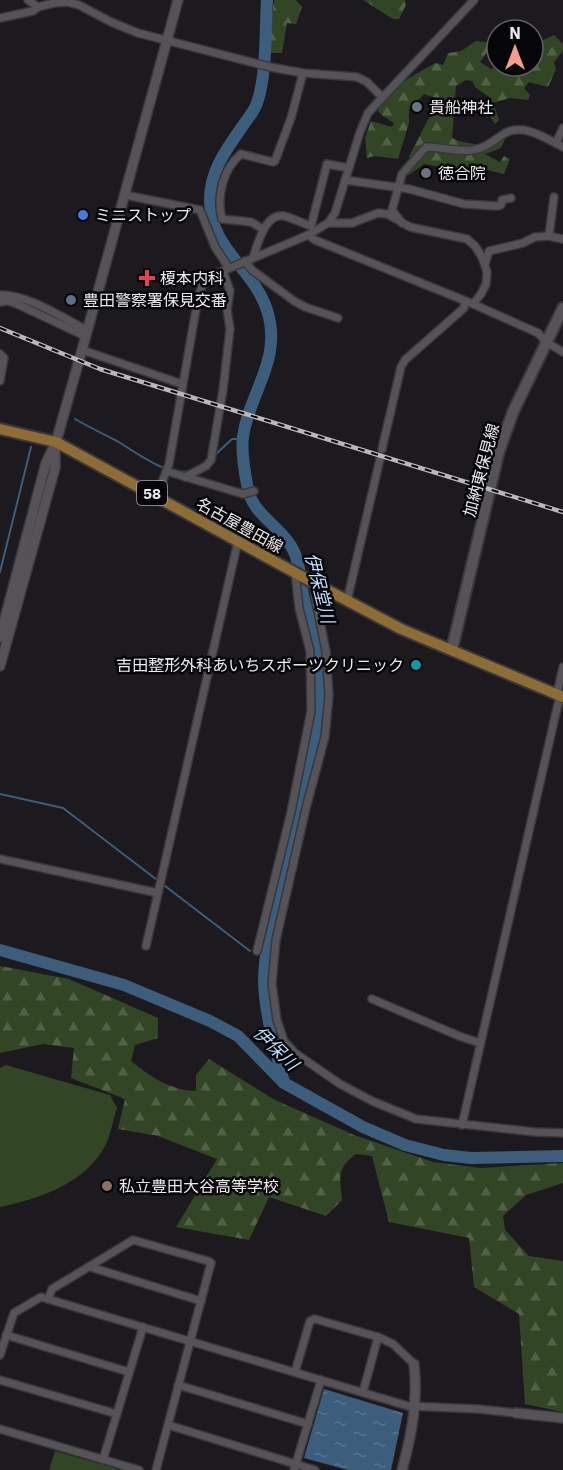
<svg xmlns="http://www.w3.org/2000/svg" width="563" height="1470" font-family="'IBM Plex Sans','Noto Sans JP',sans-serif">
<defs>
<pattern id="forest-firs" width="22" height="20" patternUnits="userSpaceOnUse" patternTransform="scale(1.5)"><rect width="22" height="20" fill="#324626"/><path d="M5 1l3.5 6h-7zM16 11l3.5 6h-7z" fill="#506146"/></pattern>
<pattern id="water-ripples" width="26" height="14" patternUnits="userSpaceOnUse" patternTransform="scale(1.5)"><rect width="26" height="14" fill="#3c5d7c"/><path d="M2 4q2-2 4 0t4 0M15 11q2-2 4 0t4 0" fill="none" stroke="#58748f"/></pattern>
</defs>
<rect width="100%" height="100%" fill="#1c1a1e"/>
<g fill="url(#forest-firs)">
<path d="M274,0H296L302,7L296,24L287,23L282,53H267Z"/>
<path d="M363,0H405L406,5L399,19H393Z"/>
<path d="M554,35L563,44V51L554,62L556,69L548,87L529,82L524,88L530,95L528,100L510,98L493,103L499,120L495,124L485,109L489,97L475,87L472,81L466,80L456,86L452,138C464,144 476,143 488,147L506,137L501,148L485,154L500,162L504,156L510,159L504,174L479,168L453,169L424,164L409,175L405,174L413,164L409,156L431,114L435,98L424,94L409,109V123L398,159L375,156L367,158L365,138L371,121L392,127L394,123L383,116L378,111C387,88 415,74 436,63L443,65L448,53L461,51L476,41L494,43L480,62L491,69L497,65L533,66V45Z"/>
<path d="M0,966L69,979L158,1018V1038L135,1045L131,1061C149,1076 172,1091 196,1091V1075L209,1059L275,1100L354,1135L433,1162L480,1168L563,1163V1183L526,1195L503,1216L505,1230L529,1256L563,1261V1412L525,1404L519,1314L474,1287L469,1238L389,1222L372,1156L356,1154C336,1168 340,1178 342,1200L326,1216L269,1197L249,1240L176,1227L217,1159L158,1136L118,1129L125,1099L71,1078L74,1048L43,1044L0,1053Z"/>
</g>
<g fill="#324626">
<path d="M6,1065L110,1095L117,1108C113,1120 111,1133 106,1144C87,1183 39,1199 0,1207V1068Z"/>
<path d="M55,1451L121,1470H49Z"/>
</g>
<path fill="url(#water-ripples)" d="M324,1389L403,1413L391,1470H348L304,1458Z"/>
<g fill="none" stroke-linecap="round" stroke-linejoin="round">
<g stroke="#3c5d7c" stroke-width="2">
<path d="M75,419C89,427 103,434 117,441C137,453 166,476 190,471"/>
<path d="M215,455L232,439H242"/>
<path d="M0,572L31,447"/>
<path d="M0,794L63,808L250,951"/>
</g>
<g stroke="#3c5d7c" stroke-width="12">
<path d="M267,0C265,31 267,74 257,103C254,112 247,119 242,127C226,150 210,171 210,199C209,249 253,267 267,310C283,360 249,392 243,437C241,450 245,476 248,489C252,512 276,524 289,543C302,561 299,583 305,603C311,625 318,647 320,670C324,713 310,755 300,795C292,833 283,870 275,908C270,932 264,957 264,982C265,1016 276,1050 284,1083"/>
<path d="M0,950L124,985L210,1021L238,1036L284,1083L363,1127L405,1145L444,1155L471,1158L563,1156"/>
</g>
<g stroke="#38373a" stroke-width="10">
<g id="minor">
<path d="M28,0L38,7"/>
<path d="M0,18L33,11L38,7L54,3L68,2L79,5L111,22L138,33L270,67L303,73L357,77L367,82L382,97"/>
<path d="M556,143L563,128"/>
<path d="M345,180L409,189L464,204L498,206L501,205L502,200L511,198"/>
<path d="M125,195L200,210L215,247L229,268"/>
<path d="M328,223H352L378,213L387,214L410,227L467,239L475,246L482,257L487,272L486,284L481,294L473,304"/>
<path d="M402,223L392,210L402,174L426,147C441,147 457,152 473,150C485,148 492,142 502,135C521,121 545,138 563,147"/>
<path d="M263,229L251,222L222,219C216,196 223,169 241,154L273,162L275,161L291,118L303,73"/>
<path d="M308,235L315,240L473,304L538,333L546,342L563,352"/>
<path d="M549,236L554,197"/>
<path d="M253,258C257,246 265,212 284,216C293,218 302,223 311,226L327,164L349,168"/>
<path d="M245,261L252,270L294,301L305,307L338,318"/>
<path d="M485,264L489,251L523,243L535,237L549,236L563,239"/>
<path d="M0,295C27,294 63,318 87,330"/>
<path d="M0,302L8,301L17,304L85,336"/>
<path d="M82,350L182,384"/>
<path d="M0,354L4,358L0,381"/>
<path d="M382,449L401,367L405,360L464,308L465,302"/>
<path d="M166,471L243,494L254,491"/>
<path d="M185,477L206,466L211,460L223,390L230,329L227,309L230,291L223,271"/>
<path d="M157,496L169,464L198,298L202,286L211,276L308,235L328,223L335,213L360,132L368,113L474,0"/>
<path d="M314,583L315,597L326,651L329,695L325,737L306,808L276,940L272,984L277,1020L284,1041L295,1053L340,1084L372,1101L416,1119L535,1132L563,1133"/>
<path d="M347,601L380,459"/>
<path d="M557,694L563,667"/>
<path d="M0,859L158,893"/>
<path d="M146,946L238,541"/>
<path d="M257,951L291,812L311,711L310,651L299,608L295,572"/>
<path d="M372,999L459,1036L480,1043"/>
<path d="M462,1125L560,695"/>
<path d="M90,1267L201,1301"/>
<path d="M48,1299L52,1289L133,1240L208,1261L211,1263L156,1470"/>
<path d="M6,1335L129,1372"/>
<path d="M378,1337L393,1344L414,1364"/>
<path d="M0,1355L14,1313L41,1297L408,1406L478,1409L516,1413"/>
<path d="M295,1372L310,1321L315,1319L378,1337L363,1392"/>
<path d="M0,1380L117,1414"/>
<path d="M178,1385L308,1424"/>
<path d="M168,1425L315,1470"/>
<path d="M0,1429L139,1470"/>
<path d="M103,1460L143,1327"/>
<path d="M294,1470L321,1380"/>
</g>
</g>
<g stroke="#38373a" stroke-width="12">
<g id="tertiary">
<path d="M0,637L46,463L56,442L82,350L178,0"/>
<path d="M0,666L55,468V447"/>
<path d="M516,1413L563,1418"/>
<path d="M402,1470C412,1434 418,1401 414,1364"/>
</g>
</g>
<g stroke="#38373a" stroke-width="14">
<path id="secondary" d="M452,649L499,451L513,412L563,308"/>
</g>
<g stroke="#38373a" stroke-width="14">
<path id="primary" d="M0,429L56,442L314,583L401,629L563,697"/>
</g>
<use href="#minor" stroke="#565358" stroke-width="7"/>
<use href="#tertiary" stroke="#565358" stroke-width="9"/>
<use href="#secondary" stroke="#565358" stroke-width="10"/>
<use href="#primary" stroke="#8e6c35" stroke-width="10"/>
<g stroke="#b9b7ba" stroke-width="4.5">
<path id="rail" d="M0,328L100,369L563,512"/>
</g>
<use href="#rail" stroke="#060507" stroke-width="2" stroke-dasharray="7" stroke-linecap="butt"/>
</g>
<g fill="#6b7280" stroke="#060507" stroke-width="2">
<circle cx="417" cy="107" r="6"/>
<circle cx="426" cy="173" r="6"/>
</g>
<circle fill="#3f7fe0" stroke="#060507" stroke-width="2" cx="83" cy="215" r="6"/>
<path fill="#e0444e" stroke="#060507" stroke-width="2" d="M144 269h6v6h6v6h-6v6h-6v-6h-6v-6h6z"/>
<circle fill="#5c6f8a" stroke="#060507" stroke-width="2" cx="71" cy="300" r="6"/>
<circle fill="#0f9aa8" stroke="#060507" stroke-width="2" cx="416" cy="665" r="6"/>
<circle fill="#8d6e63" stroke="#060507" stroke-width="2" cx="107" cy="1186" r="6"/>
<g text-anchor="middle" dominant-baseline="central" stroke-width="5" stroke-linejoin="round" paint-order="stroke">
<rect fill="#060507" stroke="#a6a5a7" stroke-width="1.5" x="137" y="481" width="30" height="24" rx="4.5"/>
<g font-size="15" font-weight="bold" fill="#ebe9ec">
<text x="152" y="493">58</text>
</g>
<g font-size="16" fill="#ebe9ec" stroke="#060507" text-anchor="start">
<text x="429" y="107">貴船神社</text>
<text x="438" y="173">徳合院</text>
<text x="95" y="215">ミニストップ</text>
<text x="160" y="278">榎本内科</text>
<text x="83" y="300">豊田警察署保見交番</text>
<text x="404" y="665" text-anchor="end">吉田整形外科あいちスポーツクリニック</text>
<text x="119" y="1186">私立豊田大谷高等学校</text>
</g>
<g font-size="16" fill="#ebe9ec" stroke="#060507">
<text transform="translate(481 470) rotate(-75)">加納東保見線</text>
<text transform="translate(240 525) rotate(29)">名古屋豊田線</text>
</g>
<g font-size="18" font-style="italic" fill="#bcddfd" stroke="#060507">
<text transform="translate(320 588) rotate(76)">伊保堂川</text>
<text transform="translate(276 1048) rotate(44)">伊保川</text>
</g>
</g>
<g transform="translate(515 48)"><circle r="28" fill="#060507" stroke="#626063" stroke-width="1.5"/>
<path d="M0-4.5L10 22L0 15L-10 22Z" fill="#f59d8d"/>
<text y="-9" font-size="16" font-weight="bold" text-anchor="middle" fill="#ebe9ec">N</text>
</g>
</svg>
